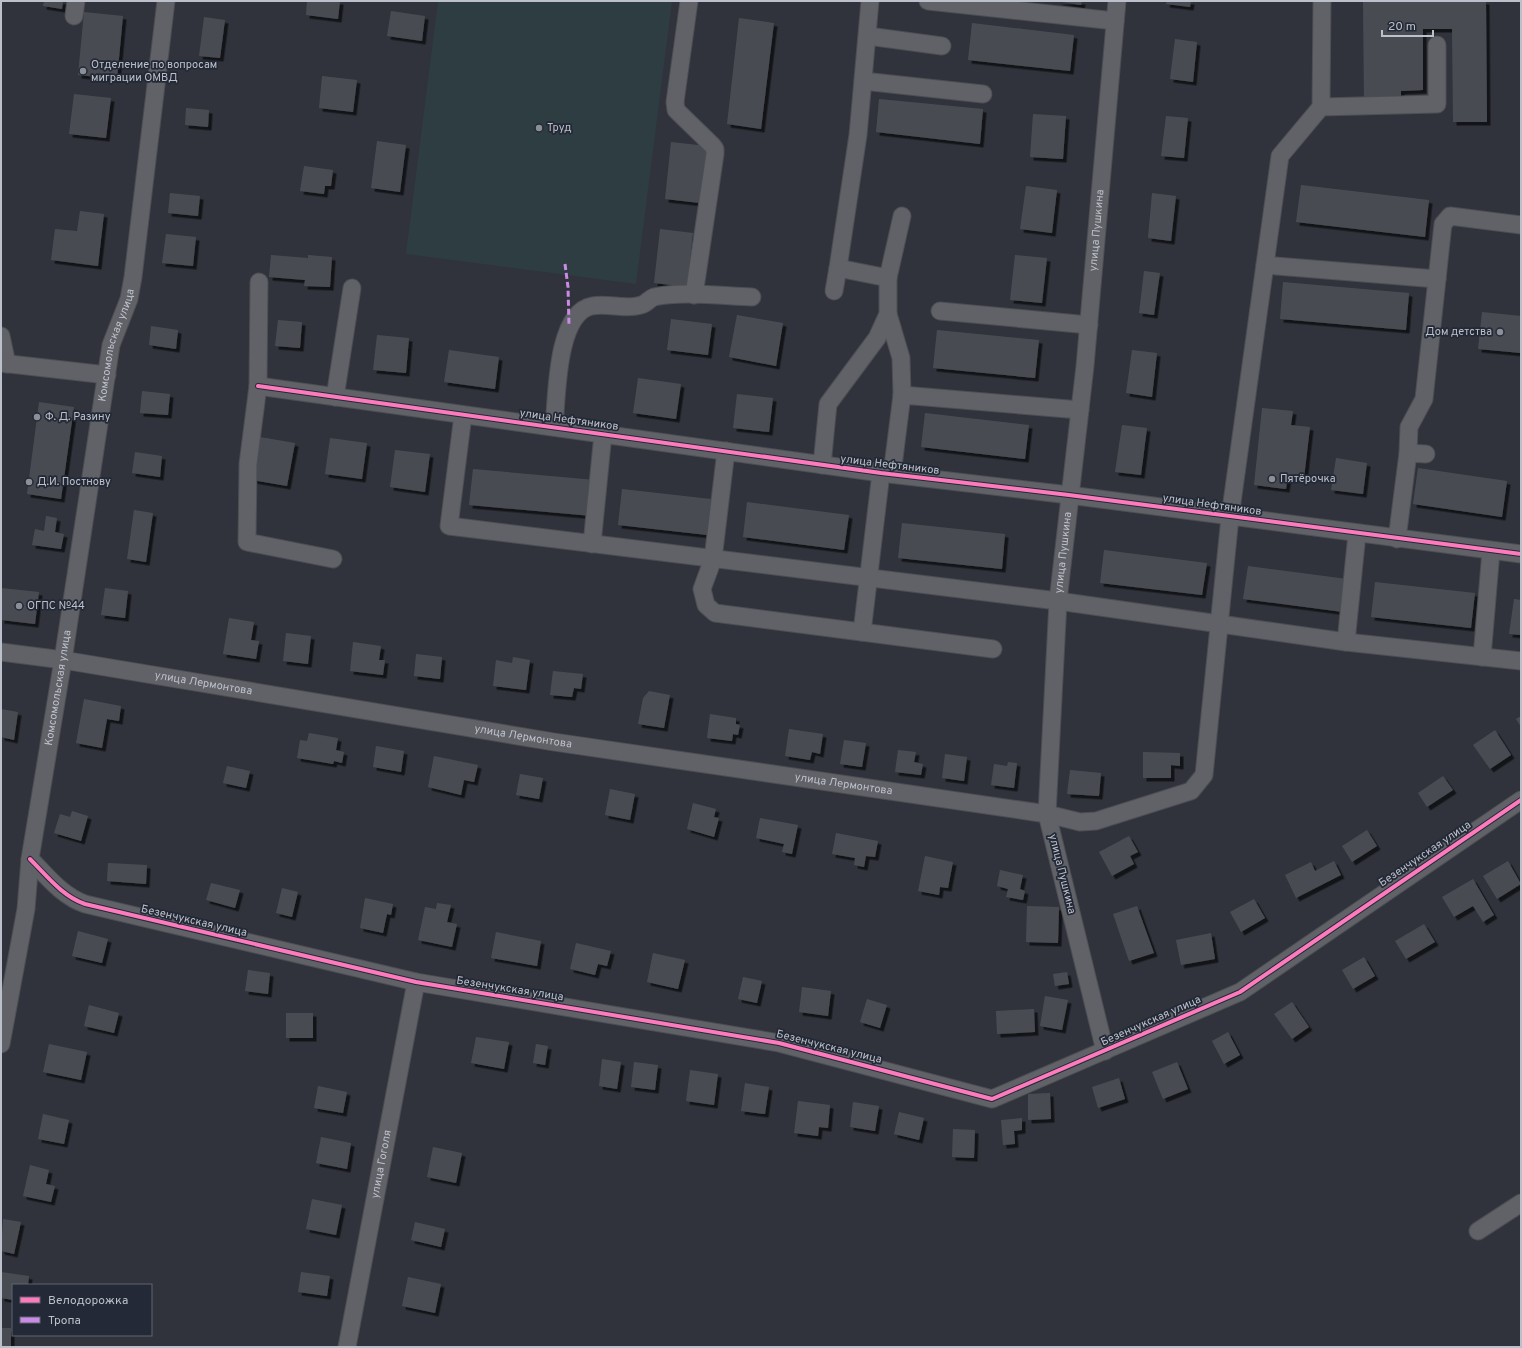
<svg xmlns="http://www.w3.org/2000/svg" width="1522" height="1348" font-family="Overpass,sans-serif">
<defs>
<filter id="shadow"><feDropShadow dx="3.5" dy="3.5" stdDeviation="0" flood-color="#0009"/></filter>
</defs>
<rect width="100%" height="100%" fill="#30333b"/>
<path fill="#2e3d41" d="M438,1H672L636,284L406,254Z"/>
<g fill="#494c53" filter="url(#shadow)">
<path d="M44,1H63L62,9L43,6Z"/>
<path d="M307,1H340L338,19L306,15Z"/>
<path d="M1056,1H1082L1081,5Z"/>
<path d="M1167,1H1191L1190,7L1166,4Z"/>
<path d="M1363,1H1486L1487,122H1453L1452,29H1423V90L1401,91V100H1364Z"/>
<path d="M391,11L425,16L422,41L387,36Z"/>
<path d="M84,12L123,16L117,79L78,75Z"/>
<path d="M204,17L225,20L220,58L199,56Z"/>
<path d="M739,18L774,23L761,129L727,124Z"/>
<path d="M972,23L1074,35L1070,71L968,60Z"/>
<path d="M1175,39L1197,42L1193,82L1170,79Z"/>
<path d="M322,76L357,80L353,112L319,108Z"/>
<path d="M74,94L111,98L106,138L69,134Z"/>
<path d="M879,99L983,109L980,144L876,132Z"/>
<path d="M186,108L209,110L208,127L185,125Z"/>
<path d="M1033,114L1066,116L1063,159L1030,157Z"/>
<path d="M1166,116L1188,118L1184,158L1161,156Z"/>
<path d="M377,141L406,145L400,192L371,188Z"/>
<path d="M671,142L707,146L700,203L665,199Z"/>
<path d="M304,166L333,170L331,186H325L324,194L300,191Z"/>
<path d="M1301,185L1429,200L1425,237L1296,222Z"/>
<path d="M1026,186L1057,190L1052,233L1020,229Z"/>
<path d="M170,193L200,196L198,216L168,213Z"/>
<path d="M1152,193L1176,196L1171,241L1148,238Z"/>
<path d="M80,211L104,214L98,266L51,260L55,229L77,231Z"/>
<path d="M660,229L693,233L687,287L654,283Z"/>
<path d="M166,234L196,237L193,266L162,263Z"/>
<path d="M271,255L308,258V255L332,257L330,287L304,286L305,280L269,277Z"/>
<path d="M1015,255L1047,258L1042,303L1010,300Z"/>
<path d="M1144,271L1160,273L1154,315L1139,313Z"/>
<path d="M1283,282L1409,293L1406,330L1280,319Z"/>
<path d="M1482,312L1521,316V353L1478,349Z"/>
<path d="M737,315L783,323L776,366L729,357Z"/>
<path d="M671,319L712,324L708,355L667,350Z"/>
<path d="M278,320L302,322L300,348L275,346Z"/>
<path d="M151,326L178,330L176,349L149,345Z"/>
<path d="M937,330L1039,340L1035,378L933,368Z"/>
<path d="M377,335L409,338L406,373L373,370Z"/>
<path d="M449,350L499,357L495,389L444,382Z"/>
<path d="M1132,350L1157,353L1152,397L1126,393Z"/>
<path d="M638,378L681,384L676,419L633,413Z"/>
<path d="M142,391L170,394L168,415L140,413Z"/>
<path d="M737,394L773,398L769,432L733,428Z"/>
<path d="M39,402L74,407L61,499L27,494Z"/>
<path d="M1262,408L1293,411L1291,425L1310,427L1304,478L1288,476L1286,489L1254,485Z"/>
<path d="M925,413L1029,425L1025,459L921,447Z"/>
<path d="M1122,425L1147,428L1141,475L1115,472Z"/>
<path d="M260,437L295,443L287,486L252,480Z"/>
<path d="M330,438L367,443L362,479L325,474Z"/>
<path d="M395,450L430,454L425,492L390,487Z"/>
<path d="M135,452L162,456L160,477L132,473Z"/>
<path d="M1336,458L1367,463L1363,494L1331,490Z"/>
<path d="M1418,468L1507,481L1502,517L1413,504Z"/>
<path d="M473,469L595,480L592,516L469,505Z"/>
<path d="M622,489L711,499L707,535L618,525Z"/>
<path d="M747,502L849,515L844,550L743,537Z"/>
<path d="M134,510L153,513L146,562L127,559Z"/>
<path d="M46,516L57,518L55,532L64,534L61,549L32,545L35,529L44,531Z"/>
<path d="M902,523L1005,534L1002,569L898,558Z"/>
<path d="M1104,550L1207,563L1202,595L1100,583Z"/>
<path d="M1248,566L1347,579L1343,612L1243,599Z"/>
<path d="M1375,582L1475,593L1471,628L1371,617Z"/>
<path d="M1,588L39,592L35,624L1,620Z"/>
<path d="M105,588L128,591L125,618L101,615Z"/>
<path d="M1514,599L1521,600V635L1509,634Z"/>
<path d="M229,618L254,622L251,640L259,641L256,659L223,654Z"/>
<path d="M286,633L311,636L308,664L283,661Z"/>
<path d="M353,642L381,646L379,660H385L383,675L350,671Z"/>
<path d="M416,654L442,657L440,679L414,676Z"/>
<path d="M513,657L530,660L526,690L493,686L496,660L512,663Z"/>
<path d="M553,671L583,674L581,689L574,688L572,697L550,695Z"/>
<path d="M649,691L670,695L664,728L638,724L643,698Z"/>
<path d="M84,699L121,706L119,721L107,719L102,748L76,743Z"/>
<path d="M1,709L18,712L14,740L1,737Z"/>
<path d="M710,714L736,718V724L740,725L738,735L733,734L732,741L707,738Z"/>
<path d="M1521,716V727L1516,719Z"/>
<path d="M789,729L823,734L820,754L812,752L810,760L785,756Z"/>
<path d="M1495,730L1511,755L1490,769L1473,745Z"/>
<path d="M309,733L338,738L336,750L344,752L342,763L334,761L333,764L297,758L300,740L307,741Z"/>
<path d="M844,740L866,743L862,767L840,764Z"/>
<path d="M376,746L404,751L401,772L373,767Z"/>
<path d="M898,750L916,752L914,762L923,764L921,775L895,772Z"/>
<path d="M1143,752L1180,753V766L1171,765V778H1143Z"/>
<path d="M945,754L967,757L964,781L942,778Z"/>
<path d="M434,756L478,765L474,782L464,780L461,795L428,787Z"/>
<path d="M1008,762L1017,763L1014,788L991,785L994,764L1007,766Z"/>
<path d="M227,766L250,771L246,788L223,783Z"/>
<path d="M1070,770L1101,773L1099,796L1067,794Z"/>
<path d="M520,774L543,778L539,799L516,795Z"/>
<path d="M1443,776L1453,790L1427,807L1418,793Z"/>
<path d="M610,789L635,794L630,820L605,815Z"/>
<path d="M693,803L716,809L714,817L719,818L714,837L687,829Z"/>
<path d="M72,811L88,816L81,841L54,833L60,814L70,817Z"/>
<path d="M760,818L798,825L792,854L782,852L784,844L756,838Z"/>
<path d="M1367,830L1377,846L1352,862L1342,846Z"/>
<path d="M836,833L878,841L875,857L866,856L864,867L854,865L855,858L832,854Z"/>
<path d="M1129,836L1138,852L1130,856L1134,864L1112,876L1099,852Z"/>
<path d="M925,856L953,862L948,888L940,887L939,895L918,891Z"/>
<path d="M1334,861L1341,875L1296,898L1285,875L1311,862L1315,871Z"/>
<path d="M1508,861L1521,884L1497,899L1483,876Z"/>
<path d="M108,863L147,865L146,884L107,881Z"/>
<path d="M1000,870L1023,875L1020,889L1025,891L1023,900L1006,897L1008,889L997,886Z"/>
<path d="M1473,879L1494,915L1483,922L1473,906L1454,917L1442,897Z"/>
<path d="M211,883L240,890L235,908L206,900Z"/>
<path d="M282,888L298,892L292,917L276,913Z"/>
<path d="M365,898L393,904L391,915L387,914L383,933L360,928Z"/>
<path d="M1254,899L1265,918L1241,932L1230,912Z"/>
<path d="M437,903L451,905L447,922L457,924L452,947L418,940L425,907L436,909Z"/>
<path d="M1027,906L1059,907L1058,943L1026,942Z"/>
<path d="M1137,906L1154,953L1129,961L1113,914Z"/>
<path d="M1424,924L1435,942L1406,959L1395,941Z"/>
<path d="M78,931L108,939L102,963L72,956Z"/>
<path d="M496,932L541,941L537,966L491,958Z"/>
<path d="M1211,933L1215,959L1181,965L1176,940Z"/>
<path d="M576,943L611,951L607,966L598,964L595,975L570,969Z"/>
<path d="M653,953L685,960L678,989L647,982Z"/>
<path d="M1364,957L1375,976L1353,989L1342,970Z"/>
<path d="M248,970L270,973L268,994L245,991Z"/>
<path d="M1067,972L1069,984L1055,986L1053,974Z"/>
<path d="M743,977L762,981L757,1003L738,999Z"/>
<path d="M802,987L831,991L828,1016L799,1012Z"/>
<path d="M1045,996L1068,1000L1062,1030L1040,1026Z"/>
<path d="M867,999L887,1005L880,1028L860,1022Z"/>
<path d="M1292,1002L1309,1027L1292,1039L1274,1014Z"/>
<path d="M89,1005L119,1013L114,1033L84,1026Z"/>
<path d="M1034,1009L1035,1032L997,1034L996,1011Z"/>
<rect x="286" y="1013" width="27" height="25"/>
<path d="M1228,1032L1240,1055L1224,1064L1212,1041Z"/>
<path d="M476,1037L509,1042L504,1069L471,1063Z"/>
<path d="M49,1044L87,1052L81,1080L43,1072Z"/>
<path d="M536,1044L548,1046L545,1065L533,1063Z"/>
<path d="M602,1059L621,1062L617,1089L599,1086Z"/>
<path d="M634,1062L658,1065L655,1090L631,1087Z"/>
<path d="M1177,1062L1188,1089L1163,1099L1152,1072Z"/>
<path d="M690,1070L718,1074L714,1105L686,1101Z"/>
<path d="M1119,1078L1125,1099L1098,1108L1092,1087Z"/>
<path d="M745,1083L769,1087L765,1114L741,1111Z"/>
<path d="M318,1086L347,1092L343,1113L314,1108Z"/>
<path d="M1050,1093L1051,1119L1028,1120V1094Z"/>
<path d="M798,1101L830,1105L828,1128L819,1127L818,1136L794,1133Z"/>
<path d="M853,1102L879,1106L875,1131L850,1127Z"/>
<path d="M899,1112L924,1118L919,1140L894,1134Z"/>
<path d="M43,1114L69,1120L64,1144L38,1139Z"/>
<path d="M1022,1118V1130L1014,1131L1015,1144L1003,1145L1001,1120Z"/>
<path d="M953,1129L975,1130L974,1158L952,1157Z"/>
<path d="M321,1137L351,1143L347,1169L316,1163Z"/>
<path d="M433,1147L462,1153L456,1183L427,1177Z"/>
<path d="M30,1165L49,1170L46,1184L55,1186L51,1202L23,1196Z"/>
<path d="M312,1199L342,1205L336,1235L306,1229Z"/>
<path d="M3,1219L21,1222L14,1254L1,1251Z"/>
<path d="M415,1222L445,1229L441,1247L411,1240Z"/>
<path d="M1,1272L29,1276L28,1285H13V1300L1,1298Z"/>
<path d="M301,1272L330,1276L327,1296L298,1292Z"/>
<path d="M408,1277L441,1284L435,1313L402,1306Z"/>
<rect x="1" y="1328" width="10" height="19"/>
</g>
<g fill="none" stroke-linecap="round" stroke-linejoin="round">
<g stroke="#4c4e54" stroke-width="19">
<g id="minor">
<path d="M689,1L675,102L676,110L712,145L715,149V154L694,295"/>
<path d="M928,1L1115,21"/>
<path d="M74,16L76,1"/>
<path d="M868,36L942,46"/>
<path d="M863,81L983,94"/>
<path d="M1321,107L1437,104V45"/>
<path d="M1265,265L1437,279"/>
<path d="M838,268L858,135L870,1"/>
<path d="M888,278L902,216"/>
<path d="M259,282L258,386L248,464L247,542L333,559"/>
<path d="M940,311L1089,325"/>
<path d="M888,314L901,358L902,395"/>
<path d="M1,336L7,364"/>
<path d="M1,363L107,375"/>
<path d="M258,386L881,473L1069,495L1521,554"/>
<path d="M335,397L352,288"/>
<path d="M463,415L449,526L1058,601L1346,642L1521,661"/>
<path d="M554,427C557,397 556,313 592,306C608,303 626,310 641,305C646,304 649,299 654,297C682,291 723,296 752,297"/>
<path d="M726,451L713,559L702,589L706,605L715,613L993,649"/>
<path d="M1408,453L1426,454"/>
<path d="M822,465L828,404L877,338L888,314V278L838,268L834,291"/>
<path d="M892,474L902,395L1080,410"/>
<path d="M1397,539L1408,453L1409,427L1424,399L1443,224L1450,216L1521,225"/>
<path d="M592,544L603,434"/>
<path d="M862,632L881,473"/>
<path d="M1346,642L1357,534"/>
<path id="s1" d="M1,652L63,660L554,742L1047,814L1080,822L1096,821L1191,791L1204,775L1230,517L1280,156L1321,107L1322,1"/>
<path d="M1482,657L1491,551"/>
<path d="M30,859C47,876 62,896 85,904L416,982L779,1043L992,1099L1240,992L1521,800"/>
<path id="s2" d="M1,1044L26,909L30,859L63,660L111,345L129,299L133,277L166,1"/>
<path id="s3" d="M1105,1051L1047,814L1058,601L1085,366L1117,1"/>
<path d="M1478,1231L1521,1203"/>
<path id="s4" d="M347,1347L416,982"/>
</g>
</g>
<use href="#minor" stroke="#606268" stroke-width="17"/>
<path stroke="#ca8be6" stroke-width="3" stroke-dasharray="6 3" stroke-linecap="butt" d="M565,264L568,287L569,325"/>
<g stroke="#232936" stroke-width="6">
<g id="cycleway">
<path d="M258,386L881,473L1069,495L1521,554"/>
<path d="M30,859C47,876 62,896 85,904L416,982L779,1043L992,1099L1240,992L1521,800"/>
</g>
</g>
<use href="#cycleway" stroke="#fd7abc" stroke-width="4"/>
</g>
<g fill="#8b8f98" stroke="#232936" stroke-width="1.5">
<circle cx="83" cy="71" r="4"/>
<circle cx="539" cy="128" r="4"/>
<circle cx="1500" cy="332" r="4"/>
<circle cx="37" cy="417" r="4"/>
<circle cx="1272" cy="479" r="4"/>
<circle cx="29" cy="482" r="4"/>
<circle cx="19" cy="606" r="4"/>
</g>
<g text-anchor="middle" dominant-baseline="central" stroke-width="3.5" stroke-linejoin="round" paint-order="stroke">
<g font-size="11" fill="#bcc0ca" stroke="#232936" text-anchor="start">
<text x="91" y="65">Отделение по вопросам<tspan x="91" dy="13">миграции ОМВД</tspan></text>
<text x="547" y="128">Труд</text>
<text x="1492" y="332" text-anchor="end">Дом детства</text>
<text x="45" y="417">Ф. Д. Разину</text>
<text x="1280" y="479">Пятёрочка</text>
<text x="37" y="482">Д.И. Постнову</text>
<text x="27" y="606">ОГПС №44</text>
</g>
<g font-size="11" fill="#bcc0ca" stroke="#232936">
<text stroke="none"><textPath href="#s3" startOffset="830">улица Пушкина</textPath></text>
<text stroke="none"><textPath href="#s2" startOffset="709">Комсомольская улица</textPath></text>
<text transform="translate(569 420) rotate(8)">улица Нефтяников</text>
<text transform="translate(890 465) rotate(7)">улица Нефтяников</text>
<text transform="translate(1212 505) rotate(8)">улица Нефтяников</text>
<text stroke="none"><textPath href="#s3" startOffset="506">улица Пушкина</textPath></text>
<text stroke="none"><textPath href="#s1" startOffset="205">улица Лермонтова</textPath></text>
<text stroke="none"><textPath href="#s2" startOffset="361">Комсомольская улица</textPath></text>
<text stroke="none"><textPath href="#s1" startOffset="529">улица Лермонтова</textPath></text>
<text stroke="none"><textPath href="#s1" startOffset="853">улица Лермонтова</textPath></text>
<text transform="translate(1425 854) rotate(-34)">Безенчукская улица</text>
<text transform="translate(1062 874) rotate(76)">улица Пушкина</text>
<text transform="translate(194 921) rotate(13)">Безенчукская улица</text>
<text transform="translate(510 989) rotate(9)">Безенчукская улица</text>
<text transform="translate(1151 1021) rotate(-24)">Безенчукская улица</text>
<text transform="translate(829 1047) rotate(14)">Безенчукская улица</text>
<text stroke="none"><textPath href="#s4" startOffset="186">улица Гоголя</textPath></text>
</g>
</g>
<rect width="1522" height="1348" fill="none" stroke="#bcc0ca" stroke-width="4"/>
<rect x="12" y="1284" width="140" height="52" fill="#232936" stroke="#606571"/>
<rect x="20" y="1297" width="20" height="6" fill="#fd7abc" stroke="#606571"/>
<text x="48" y="1304" font-size="12" fill="#bcc0ca">Велодорожка</text>
<rect x="20" y="1317" width="20" height="6" fill="#ca8be6" stroke="#606571"/>
<text x="48" y="1324" font-size="12" fill="#bcc0ca">Тропа</text>
<path d="M1382 30v6h51v-6" fill="none" stroke="#bcc0ca" stroke-width="2"/>
<text x="1388" y="30" font-size="12" fill="#bcc0ca" stroke="#232936" stroke-width="3" paint-order="stroke">20 m</text>
</svg>
